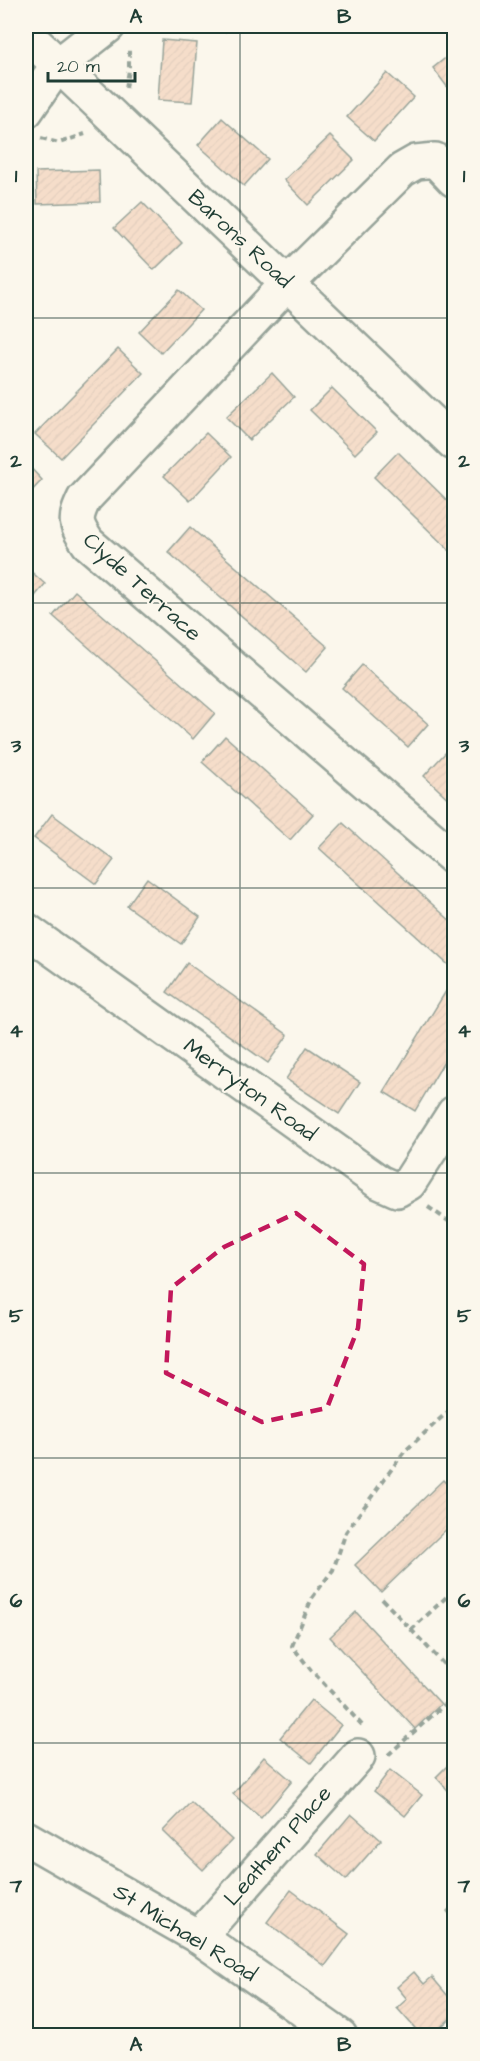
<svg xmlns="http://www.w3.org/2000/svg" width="480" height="2061" font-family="'Architects Daughter',sans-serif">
<defs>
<pattern id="building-hatch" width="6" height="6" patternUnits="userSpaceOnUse" patternTransform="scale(1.5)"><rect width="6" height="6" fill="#eebd9f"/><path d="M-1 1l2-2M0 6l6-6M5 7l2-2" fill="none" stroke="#cca38a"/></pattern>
</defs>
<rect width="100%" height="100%" fill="#fbf7ec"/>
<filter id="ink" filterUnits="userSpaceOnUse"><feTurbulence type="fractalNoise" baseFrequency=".0167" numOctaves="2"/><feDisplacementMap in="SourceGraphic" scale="12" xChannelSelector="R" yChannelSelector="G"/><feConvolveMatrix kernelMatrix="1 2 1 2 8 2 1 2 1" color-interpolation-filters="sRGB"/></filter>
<g filter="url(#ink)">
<g fill="url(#building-hatch)" stroke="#1f3d34" stroke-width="1.5">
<path d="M220,26H234L225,32Z"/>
<path d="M162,40L197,43L192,102L158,100Z"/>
<path d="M454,51V96L433,68Z"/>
<path d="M387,73L414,97L374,141L347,117Z"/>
<path d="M222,118L268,159L244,186L198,145Z"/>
<path d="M330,136L354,160L308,205L284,180Z"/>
<path d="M99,170L100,202L37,204L36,172Z"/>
<path d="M142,202L182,243L154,270L114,228Z"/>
<path d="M26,231L34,237L26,250Z"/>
<path d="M179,290L201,310L161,353L139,332Z"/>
<path d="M118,349L143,373L61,458L35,434Z"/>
<path d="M272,373L294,397L249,440L226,417Z"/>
<path d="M332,388L377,432L355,454L310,410Z"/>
<path d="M206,433L231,457L190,501L164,476Z"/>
<path d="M398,452L454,507V555L374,477Z"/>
<path d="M26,463L42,480L26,497Z"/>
<path d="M190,527L328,647L306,672L168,552Z"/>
<path d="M26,567L45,584L26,607Z"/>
<path d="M75,591L215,713L193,739L53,616Z"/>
<path d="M362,665L428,724L408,747L342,688Z"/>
<path d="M225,736L313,814L290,840L202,762Z"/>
<path d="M447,751L454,758V804L424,776Z"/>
<path d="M52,814L114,860L96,884L34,838Z"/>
<path d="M343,823L454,924V970L319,848Z"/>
<path d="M147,878L200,917L181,944L127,906Z"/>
<path d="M187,963L288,1035L268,1063L167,992Z"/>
<path d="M446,991L454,996V1045L415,1111L384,1092Z"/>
<path d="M307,1047L360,1082L339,1114L286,1079Z"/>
<path d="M443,1480L454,1491V1522L381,1592L355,1565Z"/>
<path d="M356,1612L441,1704L415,1729L330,1637Z"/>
<path d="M311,1700L341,1725L311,1763L280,1738Z"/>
<path d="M264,1757L292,1781L261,1818L233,1794Z"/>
<path d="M454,1759V1797L436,1777Z"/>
<path d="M390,1770L422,1795L405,1816L374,1791Z"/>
<path d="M191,1802L232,1840L203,1870L163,1831Z"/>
<path d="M351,1814L381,1840L346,1880L317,1854Z"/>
<path d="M291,1890L349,1934L325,1966L267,1922Z"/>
<path d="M454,1904V1920L447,1911Z"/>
<path d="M414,1972L424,1984L432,1977L454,2003V2015L431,2036H422L397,2008L407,1999L397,1987Z"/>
</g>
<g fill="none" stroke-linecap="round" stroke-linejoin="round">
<g stroke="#1f3d34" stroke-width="38">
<g id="minor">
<path d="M26,34L454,443"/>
<path d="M26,111L57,66L108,26"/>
<path d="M454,180L435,160L416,162L402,170L287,284L84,499C74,520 75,524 88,543L454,858"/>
<path d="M26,930L379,1182L397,1190L409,1183L454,1113"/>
<path d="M26,1838L199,1937L340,2036"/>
<path d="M199,1937L358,1756"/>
</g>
</g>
<g stroke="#1f3d34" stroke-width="4" stroke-dasharray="6 4.5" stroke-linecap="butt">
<path d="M126,88L129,70V48"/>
<path d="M41,138L59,143L85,134"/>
<path d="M428,1207L454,1225"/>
<path d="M382,1599L454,1675"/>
<path d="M411,1630L454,1590"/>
<path d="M362,1725L311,1670L292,1646L312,1598L333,1570L346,1532L404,1452L454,1406"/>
<path d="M388,1755L454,1696"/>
</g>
<use href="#minor" stroke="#fbf7ec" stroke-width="33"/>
</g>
</g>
<path d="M0 0H480V2061H0ZM296,1213L364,1264L358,1328L327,1408L262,1422L166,1373L171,1288L224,1247Z" fill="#fbf7ec" fill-opacity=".55" fill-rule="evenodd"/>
<path fill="none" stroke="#c2185b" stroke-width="4.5" stroke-dasharray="12 8" stroke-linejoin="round" d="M296,1213L364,1264L358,1328L327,1408L262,1422L166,1373L171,1288L224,1247Z"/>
<path fill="none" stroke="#1f3d34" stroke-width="1.5" stroke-opacity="0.55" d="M240,26V2036M26,318H454M26,603H454M26,888H454M26,1173H454M26,1458H454M26,1743H454"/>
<g text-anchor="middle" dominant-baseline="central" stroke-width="4.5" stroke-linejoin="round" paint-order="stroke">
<g font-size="22" fill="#1f3d34" stroke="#fbf7ec">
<text transform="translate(240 239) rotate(43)">Barons Road</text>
<text transform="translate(142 587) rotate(42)">Clyde Terrace</text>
<text transform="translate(250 1090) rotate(36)">Merryton Road</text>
<text transform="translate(278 1846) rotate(-49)">Leathem Place</text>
<text transform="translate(185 1933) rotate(32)">St Michael Road</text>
</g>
</g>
<rect width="480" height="2061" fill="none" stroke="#fbf7ec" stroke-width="66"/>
<path d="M48 72v9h87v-9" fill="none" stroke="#1f3d34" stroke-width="3"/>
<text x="57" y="72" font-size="18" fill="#1f3d34" stroke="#fbf7ec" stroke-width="4.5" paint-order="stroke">20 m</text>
<rect x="33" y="33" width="414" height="1995" fill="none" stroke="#1f3d34" stroke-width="2"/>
<g font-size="20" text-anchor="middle" font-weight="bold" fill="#1f3d34">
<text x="136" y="23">A</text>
<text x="344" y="23">B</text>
<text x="16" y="182">1</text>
<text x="464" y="182">1</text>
<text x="16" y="467">2</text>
<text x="464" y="467">2</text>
<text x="16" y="752">3</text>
<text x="464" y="752">3</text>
<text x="16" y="1037">4</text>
<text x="464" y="1037">4</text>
<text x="16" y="1322">5</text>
<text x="464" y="1322">5</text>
<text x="16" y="1607">6</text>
<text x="464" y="1607">6</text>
<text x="16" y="1892">7</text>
<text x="464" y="1892">7</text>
<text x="136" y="2051">A</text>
<text x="344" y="2051">B</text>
</g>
</svg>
